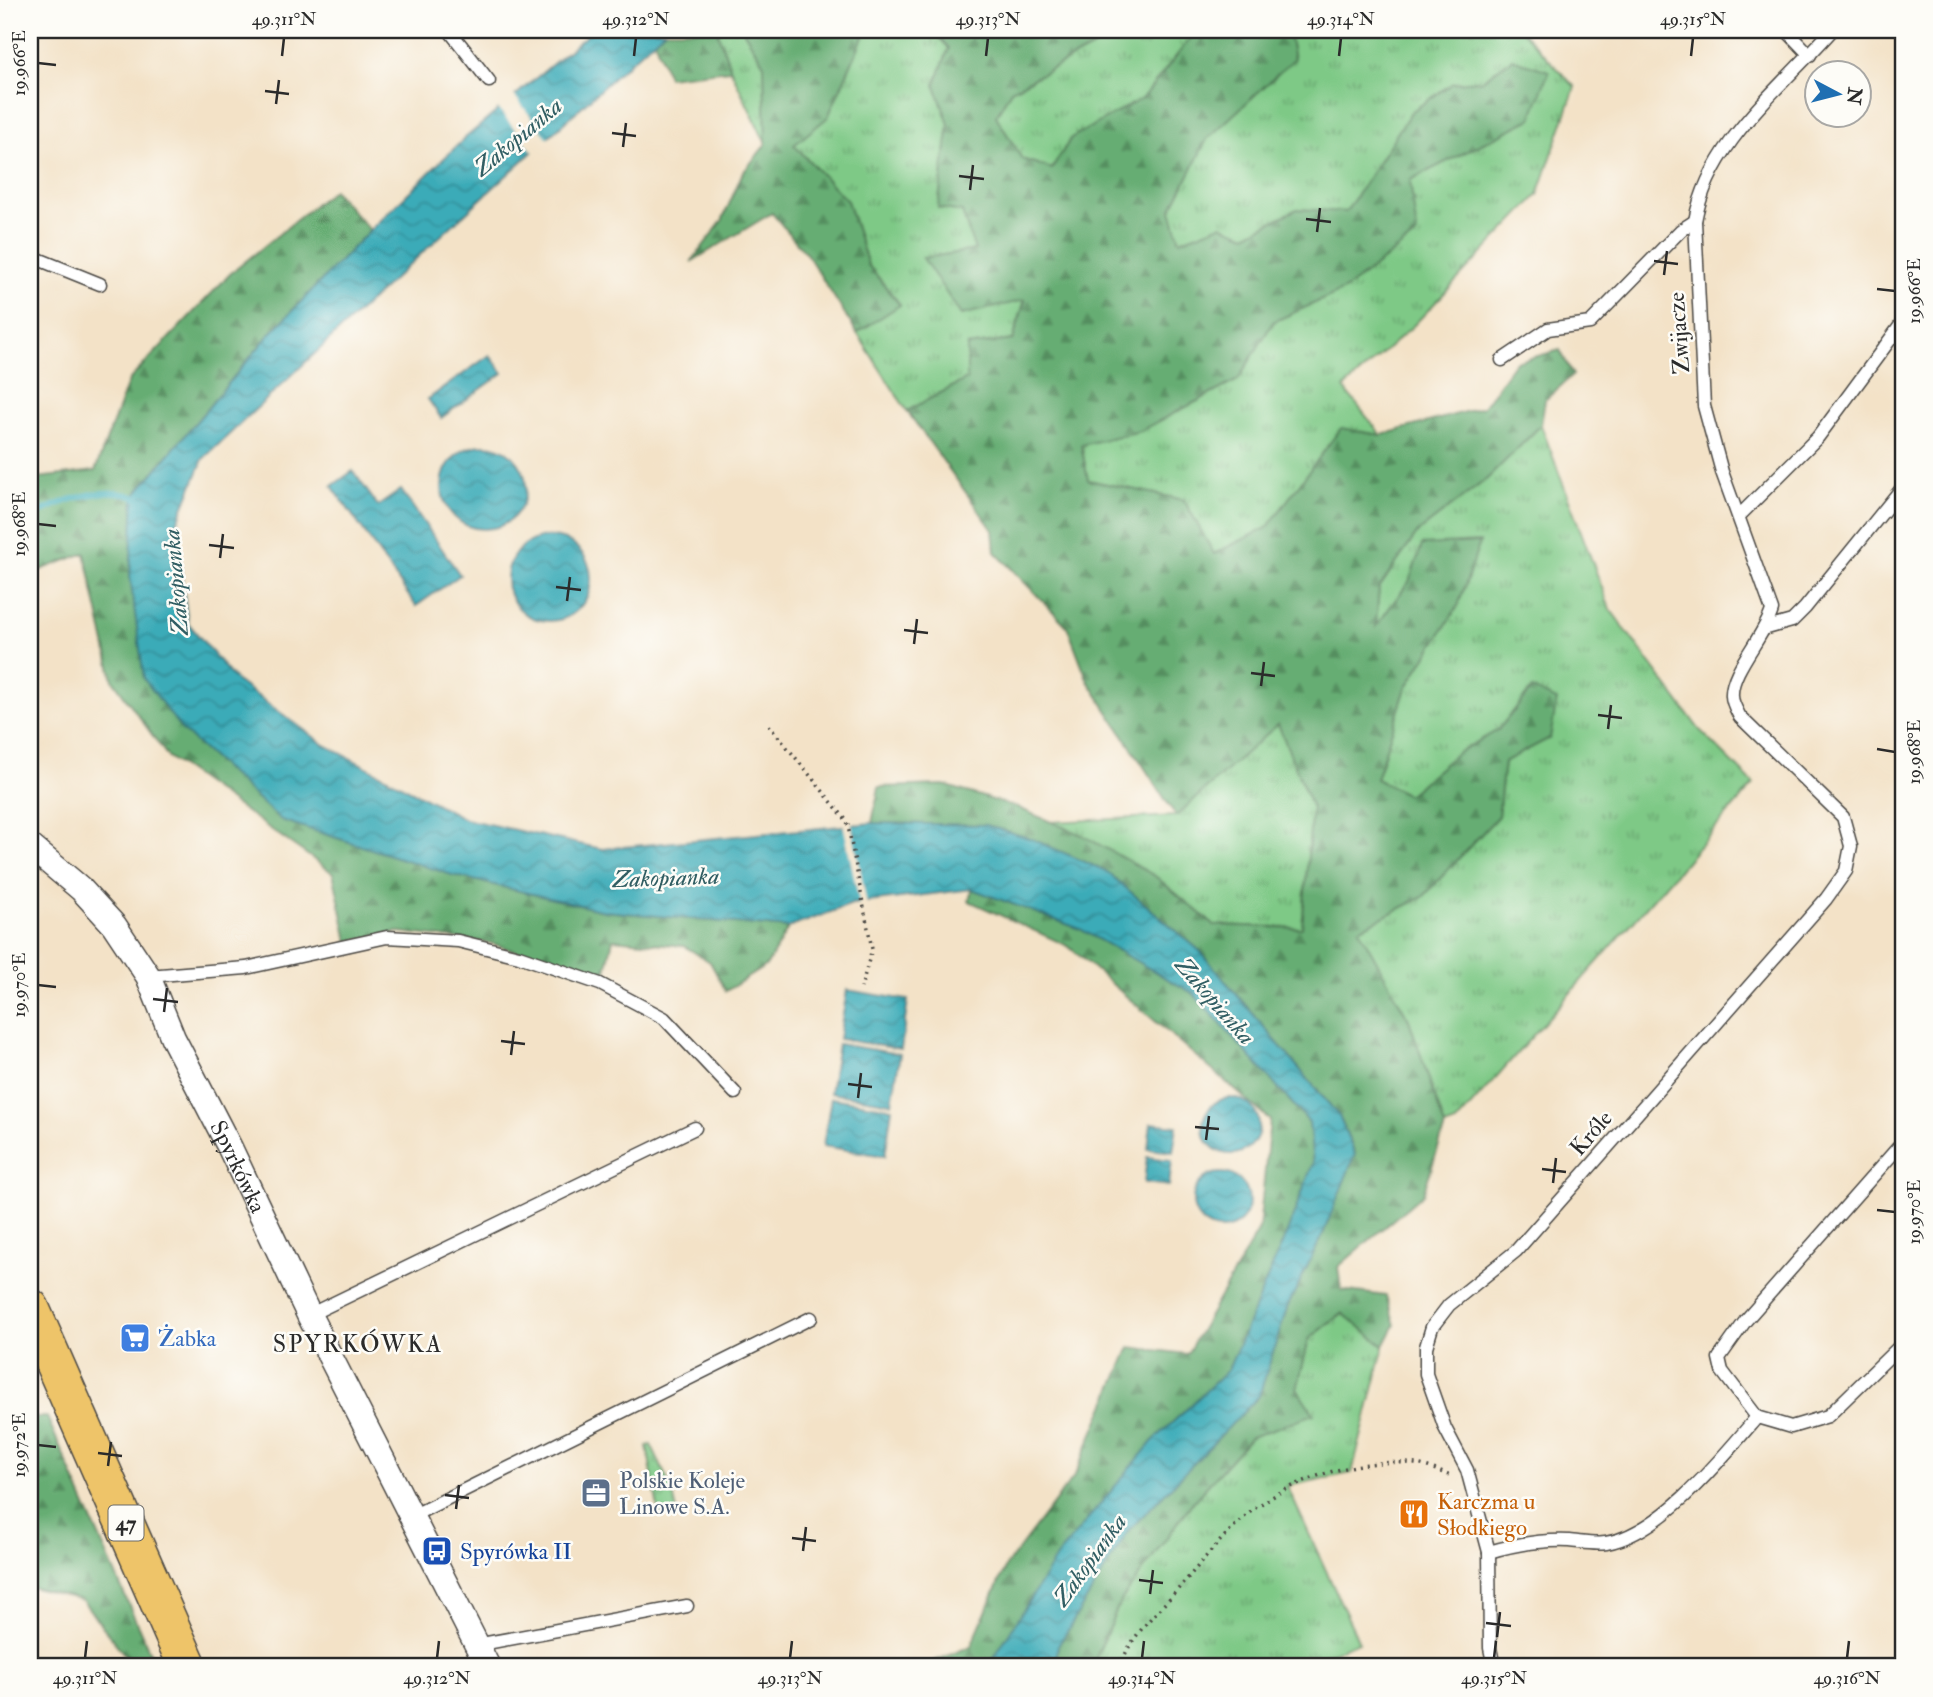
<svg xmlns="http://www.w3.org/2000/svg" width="1933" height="1697" font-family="'IM FELL Double Pica',serif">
<defs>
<pattern id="grass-tufts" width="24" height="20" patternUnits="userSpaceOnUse" patternTransform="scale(1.75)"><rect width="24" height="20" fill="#7ec986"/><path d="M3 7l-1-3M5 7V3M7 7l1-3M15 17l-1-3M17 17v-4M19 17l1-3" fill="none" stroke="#67a36e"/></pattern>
<pattern id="forest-firs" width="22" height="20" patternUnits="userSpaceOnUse" patternTransform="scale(1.75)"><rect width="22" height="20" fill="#66ad73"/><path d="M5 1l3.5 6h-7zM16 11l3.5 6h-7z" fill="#548d5f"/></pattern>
<pattern id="water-waves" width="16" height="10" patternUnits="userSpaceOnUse" patternTransform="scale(1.75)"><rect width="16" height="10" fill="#3babb8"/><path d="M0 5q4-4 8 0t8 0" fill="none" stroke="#328b96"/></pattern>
</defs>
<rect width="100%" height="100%" fill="#fdfcf7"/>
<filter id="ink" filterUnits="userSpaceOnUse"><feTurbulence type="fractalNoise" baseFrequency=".0143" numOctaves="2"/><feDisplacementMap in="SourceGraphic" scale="14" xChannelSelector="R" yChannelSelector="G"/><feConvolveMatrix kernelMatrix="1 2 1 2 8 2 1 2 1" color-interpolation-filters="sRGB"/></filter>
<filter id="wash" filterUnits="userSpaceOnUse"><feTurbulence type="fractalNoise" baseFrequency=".00686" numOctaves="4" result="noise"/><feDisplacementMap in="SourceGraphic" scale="28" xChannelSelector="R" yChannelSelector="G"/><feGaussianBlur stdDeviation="1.57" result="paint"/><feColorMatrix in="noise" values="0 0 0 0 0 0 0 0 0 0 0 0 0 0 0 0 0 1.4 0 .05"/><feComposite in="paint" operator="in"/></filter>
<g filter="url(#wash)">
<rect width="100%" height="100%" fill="#f3e2c7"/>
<g fill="url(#grass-tufts)" stroke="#547a58" stroke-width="2">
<path d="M722,30H743L764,64L766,144L731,70L718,34Z"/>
<path d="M861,30H932L949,48L935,85L949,124L938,208L962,212L976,250L924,258L1025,299L1013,340L967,346V379L907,411L857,333L900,304L868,265L847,201L794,145L828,117L863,37Z"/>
<path d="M1102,30H1197L1143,98L1071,138L1052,169L1022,159L996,116L1011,90L1095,46Z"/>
<path d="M1288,30H1521L1575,87L1538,195L1414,325L1344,388L1381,435L1341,429L1267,528L1213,554L1184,500L1088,480L1081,445L1140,431L1238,380L1273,322L1346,289L1410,180L1531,119L1512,59L1480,81L1453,83L1411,112L1346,212L1297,209L1246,235L1221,225L1179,241L1171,210L1207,139L1294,59Z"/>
<path d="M1541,425L1610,609L1699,729L1754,784L1456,1123L1445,1127L1409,1020L1358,929L1423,897L1498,816L1504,762L1532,689L1498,730L1456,754L1408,795L1376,779L1406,688L1458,606L1423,545L1409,582L1375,627L1379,588L1418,532L1488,478Z"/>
<path d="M1278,723L1312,808L1302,928L1214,925L1155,876L1048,822L1176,816Z"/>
<path d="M1343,1313L1384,1346L1352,1473L1287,1486L1359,1642L1294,1667H1092L1120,1602L1192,1503L1251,1437L1313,1414L1297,1389L1309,1339Z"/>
<path d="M651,1445L672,1489L677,1511L659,1514L647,1446Z"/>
</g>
<g fill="url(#forest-firs)" stroke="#486c4f" stroke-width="2">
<path d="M665,30H722L718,34L731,70L668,77L654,40Z"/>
<path d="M743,30H861L863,37L828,117L794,145L847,201L868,265L900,305L857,333L808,256L772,213L691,262L722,221L742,174L766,144L764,64Z"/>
<path d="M932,30H1102L1095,46L1011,90L996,116L1022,159L1052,169L1071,138L1143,98L1197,30H1288L1294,59L1207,139L1171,210L1180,241L1221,225L1246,235L1297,209L1346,212L1411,112L1453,83L1481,81L1512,59L1549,71L1531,119L1410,180L1417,234L1346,289L1273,322L1238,380L1140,431L1081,445L1088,480L1184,500L1214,554L1267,528L1341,428L1381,435L1483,407L1515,362L1560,350L1573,375L1545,400L1541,425L1488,478L1418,532L1379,588L1376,626L1409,582L1422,545L1480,542L1458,606L1406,688L1376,779L1408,795L1456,754L1498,730L1532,689L1557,700L1550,738L1504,762L1498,816L1423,897L1359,929L1409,1020L1445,1127L1423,1194L1338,1267L1341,1290L1386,1296L1395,1325L1384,1346L1342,1313L1309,1339L1297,1389L1314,1414L1251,1437L1192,1503L1120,1602L1092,1667H1055L1058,1646L1129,1530L1259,1396L1287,1308L1323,1234L1355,1153L1339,1116L1200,951L1106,871L1032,839L986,825L872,823L879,787L944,785L1016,807L1082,835L1155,876L1214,925L1302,928L1312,808L1278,724L1176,816L1088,681L1067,626L995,552L993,530L907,411L967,379V346L1013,340L1025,300L961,315L923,258L975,250L962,212L938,208L949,124L935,85L949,48Z"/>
<path d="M333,190L370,230L269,335L134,496L144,679L452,875L604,911L788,928L767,965L726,991L710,962L684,946L613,939L604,980L491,943L399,932L348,941L333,873L168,757L113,680L85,553L30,574V479L95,471L129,380L230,274Z"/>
<path d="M972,889L1080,929L1194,994L1309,1122L1313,1163L1288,1230L1228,1370L1152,1442L988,1667H928V1664L971,1646L1006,1566L1075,1475L1130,1347L1187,1354L1259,1229L1270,1120L1068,946L969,901Z"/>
<path d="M30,1417H47L156,1667H134L82,1600L30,1587Z"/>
</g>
<g fill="url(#water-waves)" stroke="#336b72" stroke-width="2">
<path d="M593,30H665L397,276L203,459L175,528L188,623L234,679L325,745L465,819L602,849L872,823L986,825L1032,839L1106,871L1200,951L1339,1116L1355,1154L1323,1234L1287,1308L1259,1396L1129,1530L1058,1646L1055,1667H988L1057,1556L1152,1442L1228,1370L1288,1230L1313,1163L1309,1122L1194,994L1080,929L972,889L852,904L788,928L604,911L452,875L281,820L182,730L144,679L130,577L134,496L269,335L370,230L464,139Z"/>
<path d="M490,355L503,373L441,418L428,399Z"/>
<circle cx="484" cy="487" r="42"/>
<path d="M353,471L378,506L401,490L460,575L416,606L332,486Z"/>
<circle cx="549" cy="579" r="42"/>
<path d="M847,990L908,1000L901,1049L839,1039Z"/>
<path d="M838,1044L900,1054L892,1103L830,1093Z"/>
<circle cx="1231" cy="1126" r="28"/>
<path d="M831,1098L892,1108L885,1156L823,1146Z"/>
<path d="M1151,1123L1177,1126L1173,1152L1148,1149Z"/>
<path d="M1147,1157L1172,1160L1169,1186L1144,1183Z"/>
<circle cx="1221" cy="1201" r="28"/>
</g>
<g fill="#f3e2c7">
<path d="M513,94L550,141L535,154L497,107Z"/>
<path d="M851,822L867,905L860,906L843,823Z"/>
</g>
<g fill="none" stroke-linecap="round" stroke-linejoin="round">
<path stroke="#3babb8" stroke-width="6" d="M30,518C59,501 108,482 141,500"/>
</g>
</g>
<g filter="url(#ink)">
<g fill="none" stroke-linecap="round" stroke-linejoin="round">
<g stroke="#494642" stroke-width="15">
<g id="service">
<path d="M449,30L489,81"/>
<path d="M1786,30L1810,55"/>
<path d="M30,260L38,259L100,284"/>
<path d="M1502,360L1548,329L1590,323L1681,230L1695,221"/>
<path d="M1739,516L1818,437L1903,322"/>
<path d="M1767,628L1792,621L1805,608L1903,487"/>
<path d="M148,976L246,968L387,937L458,941L519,956L600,984L664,1018L735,1093"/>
<path d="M309,1315L695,1128"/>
<path d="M1757,1417L1722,1371L1719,1358L1746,1320L1903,1142"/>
<path d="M412,1516L811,1318"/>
<path d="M1489,1552C1516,1544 1541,1540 1569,1541C1581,1542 1595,1545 1606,1543C1661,1534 1722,1458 1757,1417L1791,1427L1828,1416L1903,1343"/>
<path d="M476,1645L687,1606"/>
<path d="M1494,1667L1490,1648L1489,1552L1467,1470L1445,1428L1426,1374V1347L1432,1327L1449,1305L1516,1251L1826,899L1846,871L1851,846L1843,817L1740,717C1737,711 1732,703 1732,696C1730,671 1765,636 1772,610L1722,472L1704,406L1695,221C1709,142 1782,87 1832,30"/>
</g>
</g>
<g stroke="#494642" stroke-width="27">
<g id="minor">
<path id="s1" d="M30,846L81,889L114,925L148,976L173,1038L230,1148L309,1315L488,1667"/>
</g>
</g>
<g stroke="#494642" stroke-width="41">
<path id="primary" d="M30,1308L188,1667"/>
</g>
<g stroke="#494642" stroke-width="3.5" stroke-dasharray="2 5" stroke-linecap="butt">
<path d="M769,725L847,821L872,949L861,988"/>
<path d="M1120,1667C1131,1634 1157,1613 1180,1587C1200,1564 1219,1540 1241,1520C1283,1481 1358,1456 1415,1464C1427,1465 1439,1472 1451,1476"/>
</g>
<use href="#service" stroke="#fff" stroke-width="12"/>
<use href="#minor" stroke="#fff" stroke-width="24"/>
<use href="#primary" stroke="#eec469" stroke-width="38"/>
</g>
</g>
<path fill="none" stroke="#2b2b2b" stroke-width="2.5" d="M282,56L284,38M634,56L636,38M986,56L988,38M1339,56L1341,38M1691,56L1693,38M38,63L56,65M265,91L289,94M276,104L279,80M612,133L636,136M623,147L626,123M959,176L984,179M970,190L973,165M1306,219L1331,222M1317,232L1320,208M1654,261L1678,264M1664,275L1667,251M1877,289L1895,291M38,524L56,526M209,545L234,548M220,558L223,534M556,587L581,590M567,601L570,577M904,630L928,633M914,644L917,619M1251,673L1275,676M1261,686L1264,662M1598,715L1622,718M1608,729L1611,705M1877,749L1895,752M38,985L56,987M153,999L178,1002M164,1012L167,988M501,1041L525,1044M511,1055L514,1031M848,1084L872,1087M858,1098L861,1073M1195,1127L1219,1129M1206,1140L1209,1116M1542,1169L1566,1172M1553,1183L1556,1158M1877,1210L1895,1212M38,1445L56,1447M98,1453L122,1456M108,1466L111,1442M445,1495L469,1498M456,1509L459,1485M792,1538L816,1541M803,1551L806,1527M1139,1580L1163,1583M1150,1594L1153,1570M1486,1623L1511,1626M1497,1637L1500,1612M85,1658L87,1641M437,1658L439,1641M790,1658L792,1641M1142,1658L1144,1641M1494,1658L1496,1641M1847,1658L1849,1641"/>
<defs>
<g id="supermarket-square" transform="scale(1.575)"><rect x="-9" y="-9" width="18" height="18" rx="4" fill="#3f7fe0" stroke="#fdfcf7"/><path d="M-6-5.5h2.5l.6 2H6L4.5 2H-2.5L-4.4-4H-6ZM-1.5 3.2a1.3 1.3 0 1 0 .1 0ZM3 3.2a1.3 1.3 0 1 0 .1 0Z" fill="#fff"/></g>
<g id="office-square" transform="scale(1.575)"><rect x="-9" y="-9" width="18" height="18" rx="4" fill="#5c6f8a" stroke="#fdfcf7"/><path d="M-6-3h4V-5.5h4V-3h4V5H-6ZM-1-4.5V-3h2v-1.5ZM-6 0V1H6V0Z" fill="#fff"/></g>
<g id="restaurant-square" transform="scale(1.575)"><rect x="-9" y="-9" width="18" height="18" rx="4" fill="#e8710a" stroke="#fdfcf7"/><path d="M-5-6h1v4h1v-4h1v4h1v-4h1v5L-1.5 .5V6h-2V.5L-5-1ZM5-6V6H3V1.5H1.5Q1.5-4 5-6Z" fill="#fff"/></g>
<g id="bus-square" transform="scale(1.575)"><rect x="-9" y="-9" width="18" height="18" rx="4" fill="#1a4fb4" stroke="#fdfcf7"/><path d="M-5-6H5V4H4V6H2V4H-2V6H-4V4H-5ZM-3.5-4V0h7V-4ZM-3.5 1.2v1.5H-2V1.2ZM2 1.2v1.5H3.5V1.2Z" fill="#fff"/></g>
</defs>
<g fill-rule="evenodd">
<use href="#supermarket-square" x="135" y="1338"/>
<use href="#office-square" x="596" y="1493"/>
<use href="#restaurant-square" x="1414" y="1514"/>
<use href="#bus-square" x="437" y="1551"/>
</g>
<g text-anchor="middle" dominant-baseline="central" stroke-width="5" stroke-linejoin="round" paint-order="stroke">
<rect fill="#fdfcf7" stroke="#6a6a68" stroke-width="2" x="108.5" y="1505.5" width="35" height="35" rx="5"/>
<g font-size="21" font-weight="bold" fill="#2b2b2b">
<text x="126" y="1523">47</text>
</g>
<g font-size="23" fill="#2b2b2b" stroke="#fdfcf7">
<text transform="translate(1679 333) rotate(-94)">Zwijacze</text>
<text transform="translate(1591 1133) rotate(-49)">Króle</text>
<text stroke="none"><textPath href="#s1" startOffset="388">Spyrkówka</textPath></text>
</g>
<g font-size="23" fill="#366cbe" stroke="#fdfcf7" text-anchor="start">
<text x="158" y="1338">Żabka</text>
</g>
<g font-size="23" fill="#4e5e75" stroke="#fdfcf7" text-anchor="start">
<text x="619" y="1480">Polskie Koleje<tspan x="619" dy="26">Linowe S.A.</tspan></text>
</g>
<g font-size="23" fill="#c56008" stroke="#fdfcf7" text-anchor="start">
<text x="1437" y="1501">Karczma u<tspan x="1437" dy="26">Słodkiego</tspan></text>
</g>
<g font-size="23" fill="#164399" stroke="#fdfcf7" text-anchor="start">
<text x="460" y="1551">Spyrówka II</text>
</g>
<g font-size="24" font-style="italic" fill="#315e63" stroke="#fdfcf7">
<text transform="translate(518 137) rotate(-40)">Zakopianka</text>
<text transform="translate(176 582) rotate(-95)">Zakopianka</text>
<text transform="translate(666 878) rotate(-2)">Zakopianka</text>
<text transform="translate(1215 1001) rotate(49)">Zakopianka</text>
<text transform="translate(1090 1560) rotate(-54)">Zakopianka</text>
</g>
<g font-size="24" letter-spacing="2" fill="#2b2b2b" stroke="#fdfcf7">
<text x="358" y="1344">SPYRKÓWKA</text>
</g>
</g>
<rect width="1933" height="1697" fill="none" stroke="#fdfcf7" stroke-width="77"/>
<g transform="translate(1838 94) rotate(97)"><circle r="33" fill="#fdfcf7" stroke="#a9a8a5" stroke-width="2"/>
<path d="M0-5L12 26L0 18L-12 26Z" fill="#1f6fb2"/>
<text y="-10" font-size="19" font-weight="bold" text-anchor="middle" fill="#2b2b2b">N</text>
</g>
<rect x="38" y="38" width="1857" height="1620" fill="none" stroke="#2b2b2b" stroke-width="2.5"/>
<g font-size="18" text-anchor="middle" fill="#2b2b2b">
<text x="284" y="25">49.311°N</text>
<text x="636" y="25">49.312°N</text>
<text x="988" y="25">49.313°N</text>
<text x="1341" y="25">49.314°N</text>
<text x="1693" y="25">49.315°N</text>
<text transform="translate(19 63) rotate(-90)" y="6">19.966°E</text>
<text transform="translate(1914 291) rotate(-90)" y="6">19.966°E</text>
<text transform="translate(19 524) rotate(-90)" y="6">19.968°E</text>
<text transform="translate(1914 752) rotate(-90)" y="6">19.968°E</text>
<text transform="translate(19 985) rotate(-90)" y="6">19.970°E</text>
<text transform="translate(1914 1212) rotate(-90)" y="6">19.970°E</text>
<text transform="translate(19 1445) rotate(-90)" y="6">19.972°E</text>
<text x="85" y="1684">49.311°N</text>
<text x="437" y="1684">49.312°N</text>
<text x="790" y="1684">49.313°N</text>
<text x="1142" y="1684">49.314°N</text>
<text x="1494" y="1684">49.315°N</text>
<text x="1847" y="1684">49.316°N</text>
</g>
</svg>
